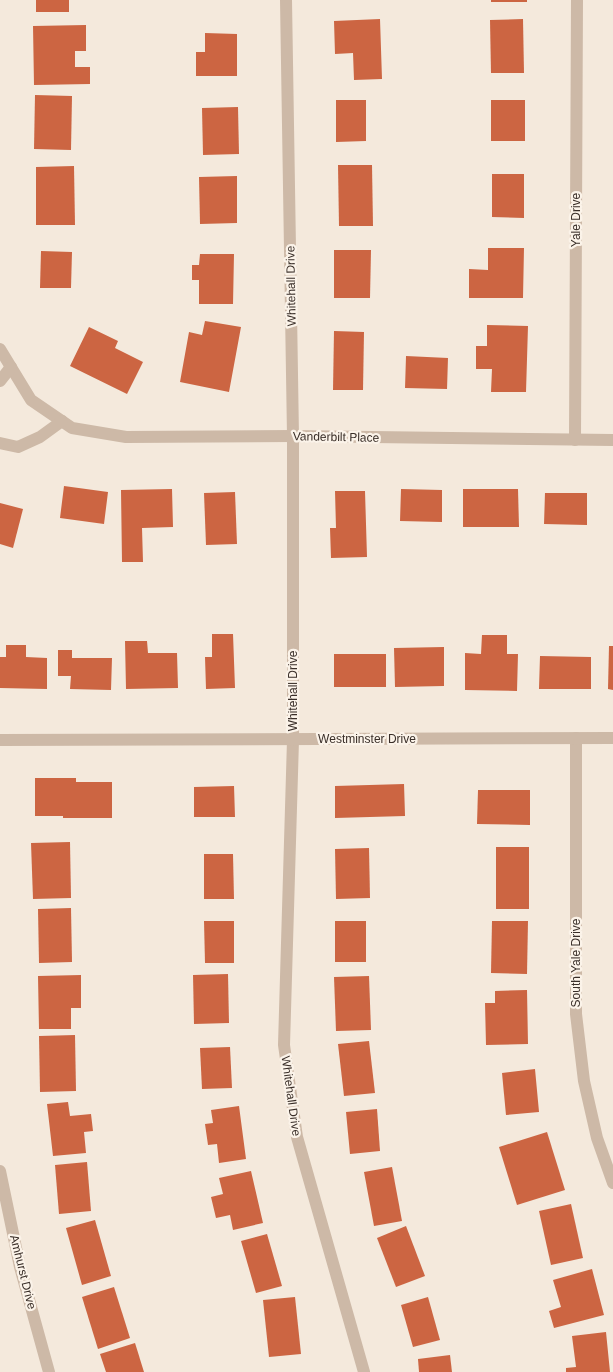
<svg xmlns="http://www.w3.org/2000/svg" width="613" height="1372" font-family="Helvetica,sans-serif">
<rect width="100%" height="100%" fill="#f4e9dc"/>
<g fill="#cc6542">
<rect x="36" y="0" width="33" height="12"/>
<rect x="491" y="0" width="36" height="2"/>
<path d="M380,19L382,79L354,80L353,53L335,54L334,21Z"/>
<path d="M523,19L524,73H491L490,20Z"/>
<path d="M86,25V51H75V67H90V84L34,85L33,26Z"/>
<path d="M205,33L237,34V76H196V52H205Z"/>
<path d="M35,95L72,96L71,150L34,149Z"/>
<path d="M336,100H366V141L336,142Z"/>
<rect x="491" y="100" width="34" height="41"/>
<path d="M238,107L239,154L203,155L202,108Z"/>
<path d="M338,165H372L373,226H339Z"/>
<path d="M74,166L75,225H36V167Z"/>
<path d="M492,174H524V218L492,217Z"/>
<path d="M237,176V223L200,224L199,177Z"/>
<path d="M488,248H524L523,298H469V269L488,270Z"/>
<path d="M334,250H371L370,298H334Z"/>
<path d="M41,251L72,252L71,288H40Z"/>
<path d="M200,254H234L233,304H199V280H192V265H199Z"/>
<path d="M205,321L241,327L229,392L180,382L189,332L202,335Z"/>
<path d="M487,325L528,326L526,392H491L492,369H476V346H487Z"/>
<path d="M89,327L118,341L115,348L143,362L127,394L70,366Z"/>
<path d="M334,331L364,332L363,390H333Z"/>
<path d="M406,356L448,358L447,389L405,388Z"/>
<path d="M64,486L108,492L104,524L60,518Z"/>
<path d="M172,489L173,527L142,528L143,562H122L121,490Z"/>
<path d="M401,489L442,490V522L400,521Z"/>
<path d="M463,489H518L519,527H463Z"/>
<path d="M335,491H365L367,557L331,558L330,528H336Z"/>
<path d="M235,492L237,544L206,545L204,493Z"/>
<path d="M545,493H587V525L544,524Z"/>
<path d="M0,503L23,509L13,548L0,544Z"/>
<path d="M212,634H233L235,688L206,689L205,657H212Z"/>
<path d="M482,635H507V654H518L517,691L465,690V653L481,654Z"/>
<path d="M125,641H147L148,653H177L178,688L126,689Z"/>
<path d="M6,645H26V657L47,658V689L0,688V657H6Z"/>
<path d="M609,646H613V690L608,689Z"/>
<path d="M444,647V686L395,687L394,648Z"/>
<path d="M58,650H72V658H112L111,690L70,689L71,676H58Z"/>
<rect x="334" y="654" width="52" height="33"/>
<path d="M540,656L591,657V689H539Z"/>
<path d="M35,778H76V782H112V818H63V816H35Z"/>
<path d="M404,784L405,816L335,818V786Z"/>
<path d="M234,786L235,817H194V787Z"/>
<path d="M478,790H530V825L477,824Z"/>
<path d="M70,842L71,898L33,899L31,843Z"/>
<rect x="496" y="847" width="33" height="62"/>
<path d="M369,848L370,898L336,899L335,849Z"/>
<path d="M204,854H233L234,899H204Z"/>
<path d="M71,908L72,962L39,963L38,909Z"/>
<path d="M204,921H234V963H205Z"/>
<rect x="335" y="921" width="31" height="41"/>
<path d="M492,921H528L527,974L491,973Z"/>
<path d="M228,974L229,1023L194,1024L193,975Z"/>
<path d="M81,975V1008H71V1029H39L38,976Z"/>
<path d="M369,976L371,1030L336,1031L334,977Z"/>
<path d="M527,990L528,1044L486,1045L485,1003H495V991Z"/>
<path d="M75,1035L76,1091L40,1092L39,1036Z"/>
<path d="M369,1041L375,1093L344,1096L338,1044Z"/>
<path d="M230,1047L232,1088L202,1089L200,1048Z"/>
<path d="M535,1069L539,1112L506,1115L502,1073Z"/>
<path d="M68,1102L70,1116L91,1114L93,1131L84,1132L86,1153L53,1156L47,1104Z"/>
<path d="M239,1106L246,1159L219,1163L217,1144L208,1145L205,1124L213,1123L211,1110Z"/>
<path d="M377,1109L380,1151L350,1154L346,1112Z"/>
<path d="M547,1132L565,1190L517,1205L499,1147Z"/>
<path d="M87,1162L91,1211L59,1214L55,1165Z"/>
<path d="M392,1167L402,1221L374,1226L364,1172Z"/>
<path d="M251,1171L263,1223L233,1230L230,1215L216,1218L211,1197L223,1194L219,1178Z"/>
<path d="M571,1204L583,1258L551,1265L539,1211Z"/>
<path d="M95,1220L111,1276L82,1285L66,1228Z"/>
<path d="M406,1226L425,1276L396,1287L377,1238Z"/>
<path d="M267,1234L282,1286L256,1293L241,1241Z"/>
<path d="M592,1269L604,1315L554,1328L549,1311L561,1307L553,1280Z"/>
<path d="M114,1287L130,1338L98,1349L82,1297Z"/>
<path d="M295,1297L301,1354L269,1357L263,1300Z"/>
<path d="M428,1297L440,1340L413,1347L401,1305Z"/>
<path d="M606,1332L610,1372H566V1368L576,1367L572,1336Z"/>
<path d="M135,1343L144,1372H106L100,1354Z"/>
<path d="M450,1355L452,1372H419L418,1359Z"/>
</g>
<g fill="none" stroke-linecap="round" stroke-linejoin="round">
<g stroke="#cdb9a7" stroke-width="12">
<path d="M286,0L293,436V740L284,1045L297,1137L364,1372"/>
<path d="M0,349L31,400L72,428L126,437L293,436L613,440"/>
<path d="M0,381L11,367"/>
<path d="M575,440L577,0"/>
<path d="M0,443L18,447L40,437L62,421"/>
<path d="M576,738V1014L584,1081L597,1138L613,1183"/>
<path d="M0,740L613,738"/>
<path d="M0,1171L20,1267L49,1372"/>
</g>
</g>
<g text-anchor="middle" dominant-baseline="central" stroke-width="4.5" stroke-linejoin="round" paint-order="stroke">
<g font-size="12" fill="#392e28" stroke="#fbf3e9">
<text transform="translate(576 220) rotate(-90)">Yale Drive</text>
<text transform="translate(291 286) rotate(-91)">Whitehall Drive</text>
<text transform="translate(336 437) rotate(1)">Vanderbilt Place</text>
<text transform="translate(293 691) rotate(-90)">Whitehall Drive</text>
<text x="367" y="739">Westminster Drive</text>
<text transform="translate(576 963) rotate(-90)">South Yale Drive</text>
<text transform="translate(291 1096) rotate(82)">Whitehall Drive</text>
<text transform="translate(23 1272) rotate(76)">Amhurst Drive</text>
</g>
</g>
</svg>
